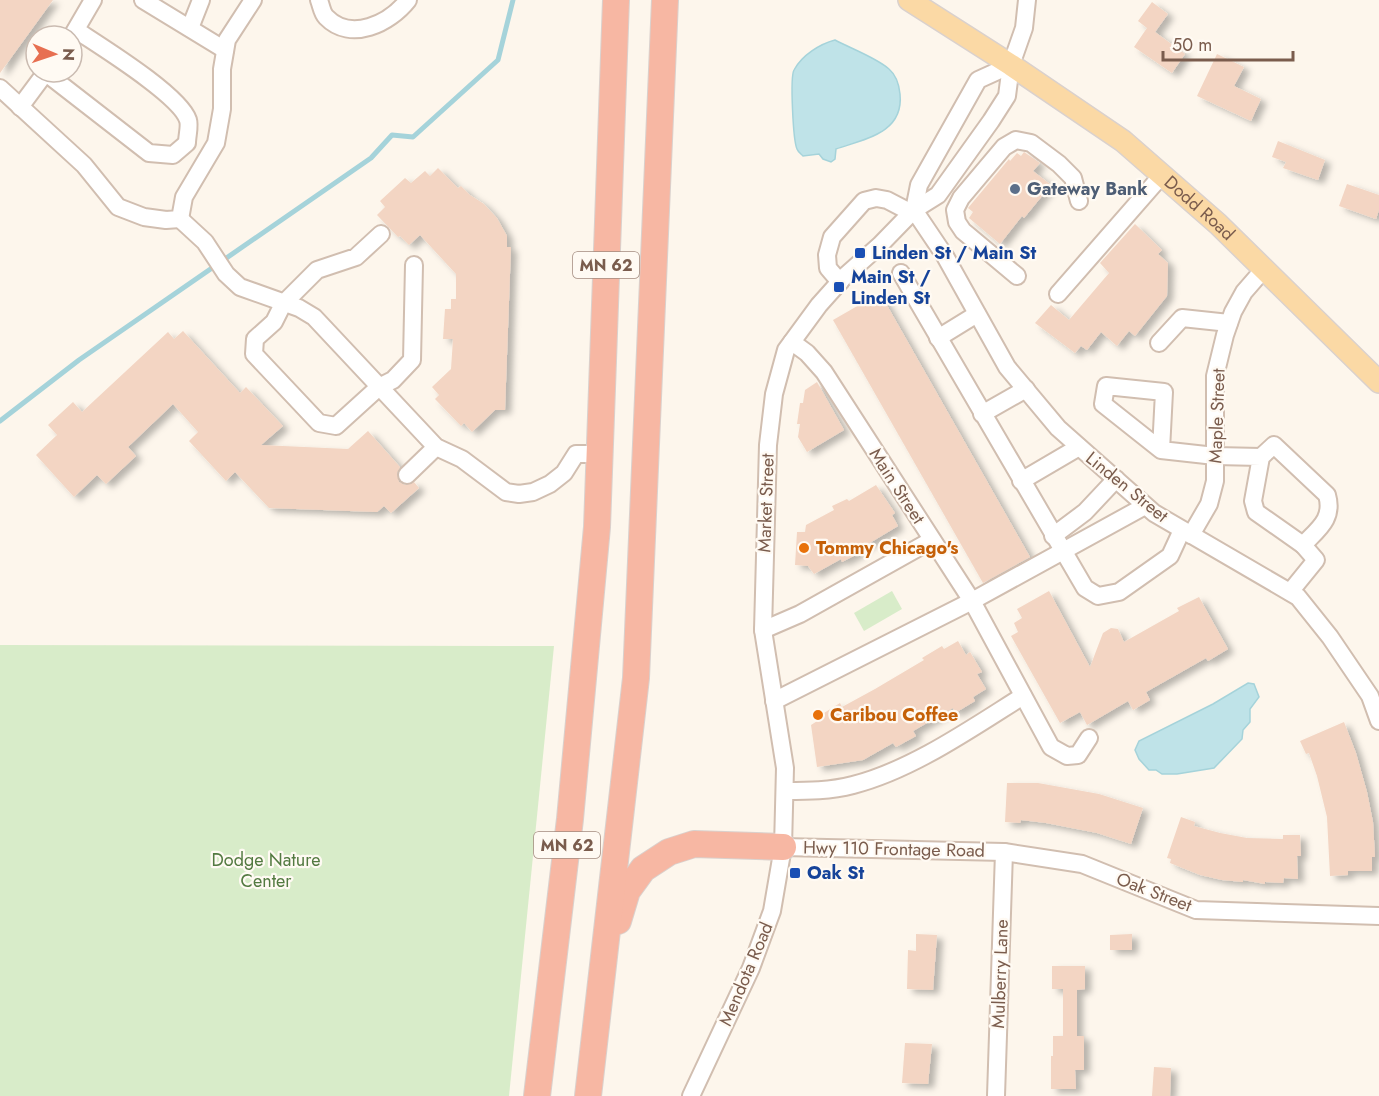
<svg xmlns="http://www.w3.org/2000/svg" width="1379" height="1096" font-family="Jost,sans-serif">
<defs>
<filter id="shadow"><feDropShadow dx="6" dy="4" stdDeviation="3" flood-color="#0004"/></filter>
</defs>
<rect width="100%" height="100%" fill="#fdf6ec"/>
<g fill="#d8ecc9">
<path d="M892,591L902,609L864,631L854,613Z"/>
<path d="M0,645L554,646L509,1096H0Z"/>
</g>
<g fill="#bfe3e8" stroke="#a5d3da" stroke-width="1.5">
<path d="M835,40C850,48 877,58 889,69C896,75 899,84 900,94C904,133 865,139 836,149L835,159L831,162L823,159L819,154L803,156C801,154 798,152 797,149C793,140 790,77 794,70C802,55 820,44 835,40Z"/>
<path d="M1248,683L1254,684L1259,697L1250,709V722L1243,730L1242,739L1214,768L1177,774H1162L1156,770H1149L1139,759L1135,750L1139,741L1213,704Z"/>
</g>
<g fill="none" stroke-linecap="round" stroke-linejoin="round">
<path stroke="#a5d3da" stroke-width="5" d="M0,421L79,360L371,158L392,135L413,137L498,60L513,0"/>
</g>
<g fill="#f3d5c3" filter="url(#shadow)">
<path d="M0,0H53L0,73Z"/>
<path d="M1152,2L1168,14L1155,32L1185,54L1172,73L1134,47L1147,28L1138,21Z"/>
<path d="M1217,54L1244,67L1234,86L1261,99L1251,121L1197,96Z"/>
<path d="M1278,141L1325,160L1318,180L1283,168L1286,162L1272,157Z"/>
<path d="M1024,152L1040,163L1033,171L1051,185L1024,218L1022,216L1000,244L969,218L973,212L968,208L1009,159L1010,161L1017,153L1021,156Z"/>
<path d="M438,168L458,188L461,186L470,195L484,204L497,218L507,236V247H511L505,410H495L472,432L464,423L461,426L435,399L439,395L432,387L451,369L453,339H443L445,309H451V299H456V274L420,235L409,245L400,236L398,237L377,215L385,207L380,201L405,178L411,183L425,171L430,176Z"/>
<path d="M1347,184L1379,195V210L1376,219L1339,206Z"/>
<path d="M1135,224L1162,250L1158,254L1168,263L1167,296L1135,336L1129,331L1117,346L1101,332L1087,350L1081,346L1075,353L1035,323L1051,305L1069,320L1109,273L1100,263Z"/>
<path d="M880,293L1030,557L983,583L833,320Z"/>
<path d="M183,331L240,393L246,387L283,426L261,445L348,449L368,431L400,467L397,473L399,482L405,485L414,482L419,488L391,513L384,506L377,512L269,508L235,472L226,481L189,441L198,432L173,404L128,447L136,456L106,484L97,475L74,497L36,455L57,435L48,425L73,402L82,412L168,332L174,339Z"/>
<path d="M817,382L844,430L807,452L798,437L800,424H797L800,403H803L805,390Z"/>
<path d="M876,485L895,513L892,515L898,526L858,550L859,553L842,562L841,559L814,574L808,566L795,565L797,532H805L806,525L834,510L832,506L847,499L849,501Z"/>
<path d="M1049,591L1090,667L1103,633L1111,628L1118,629L1124,642L1179,611L1177,608L1199,597L1228,649L1208,661L1206,658L1146,692L1150,700L1133,710L1128,701L1087,725L1080,712L1060,723L1011,636L1018,632L1014,623L1022,618L1017,609Z"/>
<path d="M958,641L966,655L970,652L982,672L977,674L986,689L973,697L975,701L955,713L953,708L913,731L916,736L896,747L893,743L863,760L817,767L811,725L825,716L824,713L840,703L842,707L875,689L924,660L922,658L942,646L944,649Z"/>
<path d="M1344,722L1356,753L1367,792L1373,822L1375,857H1372V871H1348V875L1330,876L1327,817L1317,776L1309,753L1306,754L1300,741Z"/>
<path d="M1007,783H1038L1099,794L1143,808L1131,844L1097,833L1046,823L1021,820L1020,823L1005,822Z"/>
<path d="M1181,817L1195,822L1194,826L1220,833L1247,838L1283,839V835H1300L1301,856H1297L1298,879L1284,878L1283,883L1265,882V884L1243,880V882L1222,880L1200,875L1170,863L1171,859L1167,858Z"/>
<path d="M916,934L937,935L933,990L907,989L908,950L916,951Z"/>
<path d="M1132,934V950H1110V935Z"/>
<path d="M1052,966H1085V989L1077,990V1036H1084V1070H1075L1076,1089H1051V1056H1053V1036H1063V989H1052Z"/>
<path d="M905,1043L932,1044L928,1084L902,1083Z"/>
<path d="M1154,1067L1171,1068L1170,1096H1152Z"/>
</g>
<g fill="none" stroke-linecap="round" stroke-linejoin="round">
<g stroke="#d1beb0" stroke-width="20">
<g id="minor">
<path d="M143,0L225,50"/>
<path d="M319,0C321,5 322,13 326,17C351,43 390,23 408,0"/>
<path d="M190,28L201,0"/>
<path d="M72,36L93,0"/>
<path d="M46,73L149,153L173,155L187,143C187,136 190,126 188,120C180,95 100,46 76,30"/>
<path d="M0,88L84,165L118,207L144,217L166,220L180,219L184,197L216,143L222,109V69L227,40L253,0"/>
<path d="M20,107L46,72"/>
<path d="M914,210L945,256L1007,367L1058,428L1154,513L1298,597L1330,637L1370,696L1379,721"/>
<path d="M914,210L919,185L978,80L1011,65"/>
<path d="M180,219L205,242L226,274L240,287L299,308L314,317L436,447L462,459L506,492L519,494L533,492L550,484L564,473L576,454H599"/>
<path d="M381,234L356,257L317,270L283,304L274,322L255,339L254,354L319,423L336,426L379,387L393,380L412,360L414,265"/>
<path d="M901,273L1085,588L1098,596L1119,592L1170,556L1182,530"/>
<path d="M1017,276L963,231L957,222L955,210L961,198L1004,147L1016,140L1031,143L1059,164L1073,178L1079,201"/>
<path d="M840,282L828,268L827,255L832,237L864,201L876,198L887,200L912,213"/>
<path d="M1058,294L1162,175"/>
<path d="M938,338L977,314"/>
<path d="M792,342L807,353L824,372L972,601L1051,747L1067,756L1078,755L1089,738"/>
<path d="M1159,343L1182,318L1229,323"/>
<path d="M982,414L1026,389"/>
<path d="M1161,450L1164,392L1106,386L1103,404L1161,450L1215,456L1261,457L1274,445L1327,495C1334,519 1318,529 1303,545L1256,512L1253,501L1261,457"/>
<path d="M407,475L436,447"/>
<path d="M1021,481L1079,447"/>
<path d="M1191,535L1209,504L1215,481V376L1225,335L1233,312L1244,292L1264,269"/>
<path d="M1053,536L1085,512L1116,479"/>
<path d="M1290,592L1316,560L1303,545"/>
<path d="M763,630L800,614L932,540"/>
<path d="M774,701L972,601L1145,506"/>
<path d="M785,791C808,791 830,791 853,785C912,770 972,728 1023,696"/>
<path d="M783,847L1004,852L1082,864L1196,910L1379,916"/>
<path d="M691,1096L751,968L772,911L783,847L785,768L763,630L768,445L774,394L786,350L819,305L844,277L880,245L914,210L938,195L991,121L1007,96L1011,65L1024,28L1027,0"/>
<path d="M996,1096L1004,852"/>
</g>
</g>
<g stroke="#dad1cd" stroke-width="24">
<g id="major">
<path id="s1" d="M909,0L1011,65L1123,141L1218,224L1379,382"/>
</g>
</g>
<g stroke="#dad1cd" stroke-width="28">
<g id="highway">
<path d="M618,921L627,891L643,869L669,852L694,844L783,847"/>
<path d="M537,1096L570,819L597,527L616,0"/>
<path d="M588,1096L636,678L665,0"/>
</g>
</g>
<use href="#minor" stroke="#fff" stroke-width="16"/>
<use href="#major" stroke="#fbd9a5" stroke-width="21"/>
<use href="#highway" stroke="#f7b7a3" stroke-width="26"/>
</g>
<circle fill="#5c6f8a" stroke="#fffaf3" stroke-width="2" cx="1015" cy="189" r="6"/>
<g fill="#1a4fb4" stroke="#fffaf3" stroke-width="2">
<rect x="854" y="247" width="12" height="12" rx="3"/>
<rect x="833" y="281" width="12" height="12" rx="3"/>
<rect x="789" y="867" width="12" height="12" rx="3"/>
</g>
<g fill="#e8710a" stroke="#fffaf3" stroke-width="2">
<circle cx="804" cy="548" r="6"/>
<circle cx="818" cy="715" r="6"/>
</g>
<g text-anchor="middle" dominant-baseline="central" stroke-width="4.5" stroke-linejoin="round" paint-order="stroke">
<g fill="#fffaf3" stroke="#a28b7f" stroke-width="1.5">
<rect x="573" y="252" width="66" height="26" rx="4.5"/>
<rect x="534" y="832" width="66" height="26" rx="4.5"/>
</g>
<g font-size="16" font-weight="bold" fill="#7a5c4d">
<text x="606" y="265">MN 62</text>
<text x="567" y="845">MN 62</text>
</g>
<g font-size="18" font-weight="bold" fill="#4e5e75" stroke="#fffaf3" text-anchor="start">
<text x="1027" y="189">Gateway Bank</text>
</g>
<g font-size="18" fill="#7a5c4d" stroke="#fffaf3">
<text stroke="none"><textPath href="#s1" startOffset="358">Dodd Road</textPath></text>
<text transform="translate(1217 416) rotate(-88)">Maple Street</text>
<text transform="translate(897 486) rotate(57)">Main Street</text>
<text transform="translate(1127 487) rotate(39)">Linden Street</text>
<text transform="translate(766 503) rotate(-88)">Market Street</text>
<text transform="translate(894 849) rotate(1)">Hwy 110 Frontage Road</text>
<text transform="translate(1154 892) rotate(21)">Oak Street</text>
<text transform="translate(746 974) rotate(-67)">Mendota Road</text>
<text transform="translate(1000 974) rotate(-88)">Mulberry Lane</text>
</g>
<g font-size="18" font-weight="bold" fill="#164399" stroke="#fffaf3" text-anchor="start">
<text x="872" y="253">Linden St / Main St</text>
<text x="851" y="277">Main St /<tspan x="851" dy="21">Linden St</tspan></text>
<text x="807" y="873">Oak St</text>
</g>
<g font-size="18" font-weight="bold" fill="#c56008" stroke="#fffaf3" text-anchor="start">
<text x="816" y="548">Tommy Chicago's</text>
<text x="830" y="715">Caribou Coffee</text>
</g>
<g font-size="18" fill="#537a41" stroke="#fffaf3">
<text x="266" y="860">Dodge Nature<tspan x="266" dy="21">Center</tspan></text>
</g>
</g>
<g transform="translate(54 54) rotate(92)"><circle r="28" fill="#fffaf3" stroke="#cabbb1" stroke-width="1.5"/>
<path d="M0-4.5L10 22L0 15L-10 22Z" fill="#e76f51"/>
<text y="-9" font-size="16" font-weight="bold" text-anchor="middle" fill="#7a5c4d">N</text>
</g>
<path d="M1163 51v9h130v-9" fill="none" stroke="#7a5c4d" stroke-width="3"/>
<text x="1172" y="51" font-size="18" fill="#7a5c4d" stroke="#fffaf3" stroke-width="4.5" paint-order="stroke">50 m</text>
</svg>
